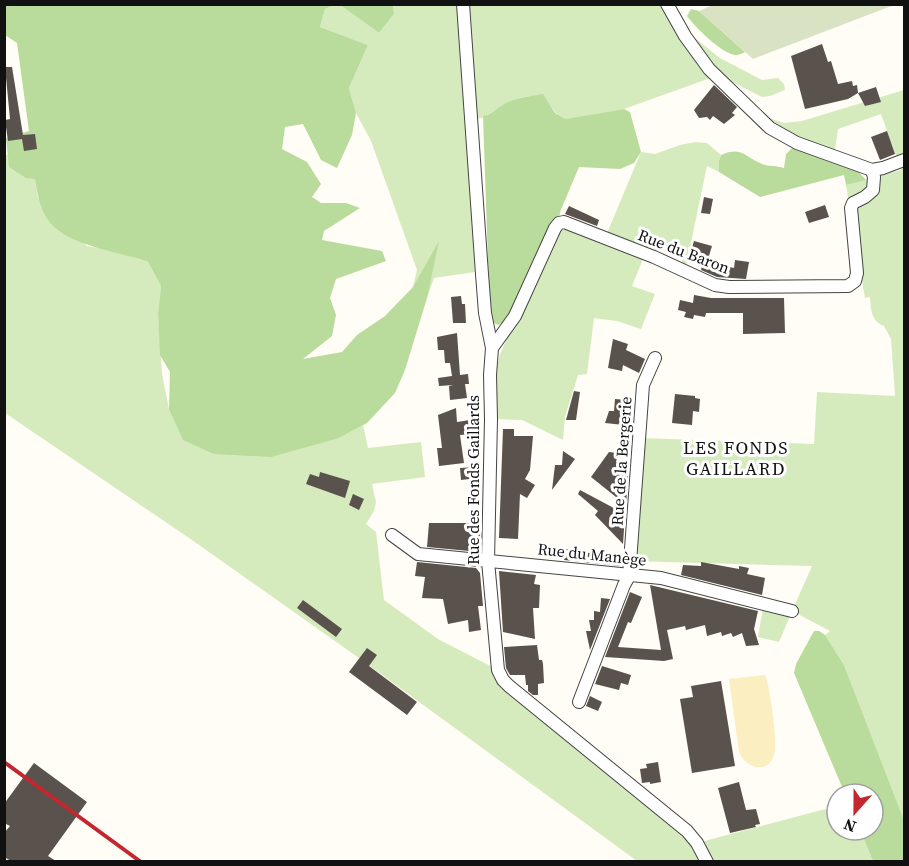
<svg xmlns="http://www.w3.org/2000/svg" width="909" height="866" font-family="'Source Serif 4',serif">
<rect width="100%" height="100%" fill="#fffdf5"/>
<g fill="#d5ebbd">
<path d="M334,5H340L379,33L394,14L393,5H667L693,43L696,39L720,58L762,80L778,78L784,84L785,90L770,96L762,97L714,73L716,76L624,109L575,118L566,119L556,113L542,95L523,97L502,105L491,116L465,121L475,272L434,278L427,298L413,287L417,270L371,141L356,113L349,88L368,45L320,27L325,9Z"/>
<path d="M904,90V820L844,665L825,635L830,631L792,611L812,566L630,561L640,438L814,444L817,392L895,396L891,339L884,326C871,321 871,310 870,297L865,298L846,185L901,170L881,114L838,129L834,156L797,143L766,117L784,123L802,121Z"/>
<path d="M4,138H6V154L35,179L38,198L87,246L116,251L148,262L161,286L158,314L162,374L169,409L339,438L363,425L368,448L421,442L425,477L372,484L376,502L374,511L366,524L376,532L384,600L438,639L498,670L697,843L837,806V830H860L873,861H637L359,658L192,540L5,413Z"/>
<path d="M696,142L707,143L721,155L719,161V172L707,166L685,271L681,268L684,250L661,240L654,257L645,254L632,286L655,294L641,329L617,321L594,318L587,374L578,375L565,417L563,440L522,420L491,419L495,375L500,354L559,223L605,238L641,152L655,154L680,145Z"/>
<path d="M763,608L790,616L779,642L758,637Z"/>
</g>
<g fill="#b9dc9c">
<path d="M4,5H334L325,9L320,27L368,45L349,88L356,113L352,135L337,168L321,160L303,124L285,127L282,149L307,162L321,184L312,197L321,203H346L360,208L324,231L322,240L382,251L386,261L336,279L330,298L336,315L332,336L303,359L342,352L357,335L385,316L413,287L439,241L427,298L405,370L395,393L367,423L339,438L271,457L214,454L183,440L169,409L170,372L160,355L158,314L161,286L148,262C117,250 62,247 45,215C39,204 37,191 35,179L26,178L9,167L6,138L29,131L17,43L5,35Z"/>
<path d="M340,5H393L394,14L379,33Z"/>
<path d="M691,9L699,11L745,52C743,53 739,55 736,55C723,55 695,27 687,16Z"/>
<path d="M543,94L555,113L566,119L624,109L630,112L641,152L634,163L620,169L579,167L560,212L559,223L515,316L498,325L492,322L490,318L483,116C493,115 495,109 504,104C516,98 529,96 543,94Z"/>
<path d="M797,143L855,168L866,180L846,185L844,175L760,197L719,172V161L721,155C740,146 745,156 760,163C767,167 776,165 784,168L786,154Z"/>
<path d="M814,631H819L825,635L844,665L904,820V861H873L860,830H873V794H845L794,673L796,664Z"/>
</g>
<path fill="#fbeec1" d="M765,675C770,685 778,745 774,755C768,775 745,768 739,752L729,679Z"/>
<path fill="#d9e3c4" d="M715,4H894V5L753,59L699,11Z"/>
<g fill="#5a524d">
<path d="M822,44L828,62L831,61L838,84L852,81L853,86L857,85L858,93L876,87L881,102L865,106L858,93L848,99L805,109L791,56Z"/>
<path d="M5,67H12L23,135L35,134L37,149L24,151L22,139L8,141L5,120L10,119Z"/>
<path d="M714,85L737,107L732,113L735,115L724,124L713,116L710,120L707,117L699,118L694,110Z"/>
<path d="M887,131L895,154L880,160L871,137Z"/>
<path d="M704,197L713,199L710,214L701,213Z"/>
<path d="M825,205L829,217L809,223L805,212Z"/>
<path d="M569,206L599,220L597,226L565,214Z"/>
<path d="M694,241L712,246L708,259L690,255Z"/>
<path d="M735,260L749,262L746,279L717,277L701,270L703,262L726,268V266L734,268Z"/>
<path d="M694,295L711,298H784L785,333L743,334V313H706L705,317L694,315L693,319L684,317L686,312L678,310L680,300L693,303Z"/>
<path d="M461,296L462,304H465L466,323H453L451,297Z"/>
<path d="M457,333L460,375L468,374L469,384H465L467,398L450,400L449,386L453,385L439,386L438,378L452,376L450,363H445L444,350H438L437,337Z"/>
<path d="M613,339L628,344L626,350L645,359L639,373L623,365L622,371L608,368Z"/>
<path d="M574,391L580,392L576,420H566Z"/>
<path d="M675,394L695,396V398L700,399L699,412L693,411L692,425L672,423Z"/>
<path d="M615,399L627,400L624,425L605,423L609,411H614Z"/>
<path d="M456,408L457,422L470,420L471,434L460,435L464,463L439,466L437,448H442L438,415Z"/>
<path d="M503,429H514V436H533L530,470L525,479L535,485L527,498L520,494L518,539L499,538Z"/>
<path d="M563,451L575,459L552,490L555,465H562Z"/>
<path d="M609,452L618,453L616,462L629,463L626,505L591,477Z"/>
<path d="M477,467L478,478L461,480L460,468Z"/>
<path d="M320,472L350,481L345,498L306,484L310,474L319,477Z"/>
<path d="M580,490L625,514L623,544L595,515L598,511L578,494Z"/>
<path d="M353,494L364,499L359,510L349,505Z"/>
<path d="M429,523H470L472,528H480V552L427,547Z"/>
<path d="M566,549L596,554L595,561L613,564L614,556L622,558L621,566L564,560Z"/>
<path d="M417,562L476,568L480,573L483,606H478L481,630L469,632L468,620L448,624L443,599L422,598L425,577L415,576Z"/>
<path d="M701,562L739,569V566L749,568L747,574L765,578L762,595L681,575L683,565L701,566Z"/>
<path d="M499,571L536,575L534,584L540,585L539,608H533L535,639L503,632Z"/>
<path d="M650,585L758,611L754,629L759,645L746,646L742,633L733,637L731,633L722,636L721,632L707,636L705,625L686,630L685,626L667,630L673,659L664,661L605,657L630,592L642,597L631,623L628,622L618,647L661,650Z"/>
<path d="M601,598L610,599L590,650L586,631H591L589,620H594V611L600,612Z"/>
<path d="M303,600L342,629L336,637L297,608Z"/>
<path d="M537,645L539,660H542L543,664L544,683L538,684V695H533L528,691V685H526L525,675H510L506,668L504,647Z"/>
<path d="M367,648L377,655L369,666L417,702L407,715L349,672Z"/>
<path d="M602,666L631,675L628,685L621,683L619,690L595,684Z"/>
<path d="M721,681L735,766L692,773L680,699L693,697L691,686Z"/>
<path d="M590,696L602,702L598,711L586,706Z"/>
<path d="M658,762L661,782L650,784V782L642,783L640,769L647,768L646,764Z"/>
<path d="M34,763L87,802L48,856L56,861H11L4,857V833L10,826L4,823V804Z"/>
<path d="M739,782L746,810L756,809L760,824L755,825L756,827L730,833L718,788Z"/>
</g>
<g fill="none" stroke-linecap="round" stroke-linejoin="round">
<g stroke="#444" stroke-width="14">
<g id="minor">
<path d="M463,4L482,274L485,313L492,348L490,375L491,419L488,561L498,670L503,680L509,686L687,831L697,843L707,862"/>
<path d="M667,4L685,36L709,69L770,128L797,143L872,170L883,168L904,160"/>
<path d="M492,348L515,316L555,228L559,223L564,222L654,257L715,285L729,287L848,286L855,281L857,273L851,208L853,203L865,197L873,190L874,177L872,170"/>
<path d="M392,535L418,554L661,578L792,611"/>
<path d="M579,702L624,585L629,576L643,385L655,358"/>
</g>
</g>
<use href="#minor" stroke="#fff" stroke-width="12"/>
<path stroke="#c4262e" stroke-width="4" d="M4,762L141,862"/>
</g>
<g text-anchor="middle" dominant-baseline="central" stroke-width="6" stroke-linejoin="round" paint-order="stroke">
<g font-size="16" fill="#111" stroke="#fff">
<text transform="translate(684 251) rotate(21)">Rue du Baron</text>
<text transform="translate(621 461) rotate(-86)">Rue de la Bergerie</text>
<text transform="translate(473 480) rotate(-90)">Rue des Fonds Gaillards</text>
<text transform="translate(592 554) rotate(6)">Rue du Manège</text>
</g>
<g font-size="18" letter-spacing="1.5" fill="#111" stroke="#fff">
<text x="736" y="447">LES FONDS<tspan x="736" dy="21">GAILLARD</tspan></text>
</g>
</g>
<rect width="909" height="866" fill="none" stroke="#111111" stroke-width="12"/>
<g transform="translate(855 812) rotate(201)"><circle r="28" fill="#ffffff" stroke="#a0a0a0" stroke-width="1.5"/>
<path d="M0-4.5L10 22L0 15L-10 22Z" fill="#c4262e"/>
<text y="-9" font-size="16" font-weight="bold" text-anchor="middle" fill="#111111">N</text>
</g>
</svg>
